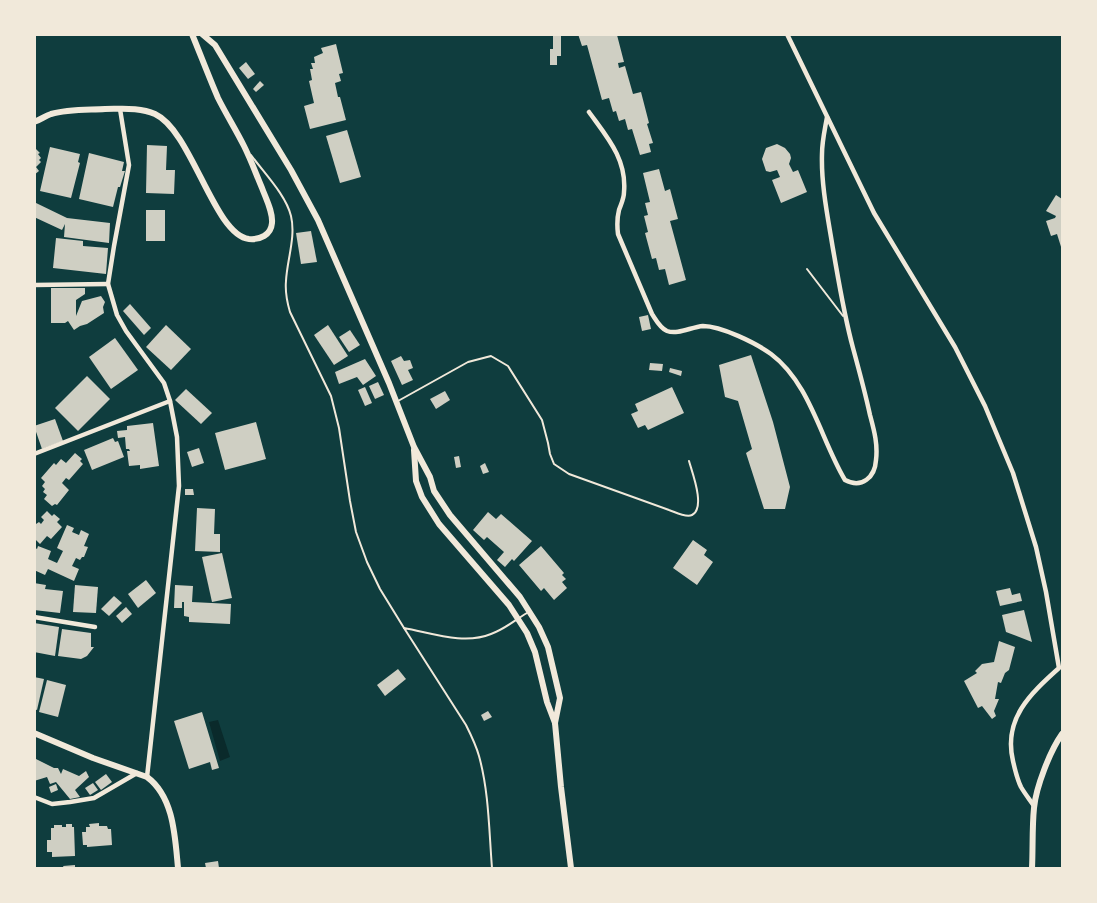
<svg xmlns="http://www.w3.org/2000/svg" width="1097" height="903" font-family="'Fira Sans Condensed',sans-serif">
<rect width="100%" height="100%" fill="#0f3d3e"/>
<path fill="#0a2a2b" d="M218,720L230,757L220,761L209,722Z"/>
<g fill="#cfcfc3">
<path d="M578,34H611L612,36L617,35L624,62L618,63L619,68L625,66L633,94L641,92L649,123L647,124L653,143L649,144L651,152L640,155L632,129L628,130L625,119L619,121L616,111L613,112L609,98L602,100L587,45L582,46Z"/>
<path d="M553,35H561V56H557V65H550V49H553Z"/>
<path d="M336,44L343,73L339,74L341,81L335,83L338,97H340L346,120L310,129L304,106L314,103L309,81L312,80L310,69H313L311,63H315L314,57L323,53L321,48Z"/>
<path d="M246,62L255,74L248,79L239,68Z"/>
<path d="M260,81L264,85L256,92L253,89Z"/>
<path d="M347,130L361,177L340,183L326,136Z"/>
<path d="M777,144L785,148L790,154L791,158L789,164L793,172L798,170L807,192L781,203L772,180L780,177L777,170L770,172L766,171L762,159L766,148Z"/>
<path d="M147,145L167,146L166,170H175L174,194L146,193Z"/>
<path d="M34,147L40,153L38,154L41,158L39,160L41,162L36,167L39,171L34,175Z"/>
<path d="M50,147L80,154L78,162L80,163L71,198L40,191Z"/>
<path d="M89,153L124,162L122,171H125L120,187H118L113,207L79,199Z"/>
<path d="M659,169L665,191L670,189L678,219L670,221L686,280L669,285L665,269L659,270L656,258L652,259L645,233L648,232L644,216L648,215L645,203L650,202L643,173Z"/>
<path d="M1056,195L1062,199V250L1057,234L1051,236L1046,221L1055,218L1056,216L1046,211Z"/>
<path d="M34,202L67,218L110,223L109,243L64,237L65,224L62,230L34,217Z"/>
<rect x="146" y="210" width="19" height="31"/>
<path d="M311,231L317,262L301,264L296,233Z"/>
<path d="M56,238L83,241V246L108,248L106,274L53,268Z"/>
<path d="M51,288H85V294L76,300V316L82,301L101,296L105,302L103,307L104,313L87,324L80,326L74,330L68,321L65,323H51Z"/>
<path d="M130,304L151,328L144,335L123,311Z"/>
<path d="M648,315L651,329L642,331L639,317Z"/>
<path d="M166,325L191,349L171,370L146,347Z"/>
<path d="M328,325L348,356L334,365L314,335Z"/>
<path d="M350,330L360,345L349,352L339,337Z"/>
<path d="M115,338L138,370L111,389L89,357Z"/>
<path d="M751,355L773,422L790,487L785,509H764L746,453L752,449L738,401L725,397L719,365Z"/>
<path d="M401,356L404,361L410,360L413,368L408,370L413,380L402,385L391,361Z"/>
<path d="M365,359L376,376L363,385L357,377L339,384L335,372Z"/>
<path d="M650,363L663,364L662,371L649,370Z"/>
<path d="M670,368L682,371L681,376L669,372Z"/>
<path d="M87,376L110,399L78,431L55,408Z"/>
<path d="M378,382L384,395L375,399L369,386Z"/>
<path d="M365,387L372,403L365,406L358,390Z"/>
<path d="M672,387L684,413L648,430L645,425L638,428L631,414L638,411L635,404Z"/>
<path d="M186,389L212,413L201,424L175,400Z"/>
<path d="M445,391L450,400L436,409L430,399Z"/>
<path d="M55,419L63,441L42,449L34,426Z"/>
<path d="M256,422L266,459L225,470L215,433Z"/>
<path d="M153,423L159,466L140,469V465L129,466L127,451H130L129,449H126L125,437L118,438L117,431L127,430V426Z"/>
<path d="M113,438L115,442L118,441L124,457L92,470L84,450Z"/>
<path d="M199,448L204,463L192,467L187,452Z"/>
<path d="M75,453L82,459L80,461L83,464L69,480L66,478L62,483L69,490L57,505L55,504L52,506L44,499L47,495L43,492L45,489L42,486L45,482L41,478L54,463L56,465L61,459L66,463Z"/>
<path d="M459,456L461,467L456,468L454,457Z"/>
<path d="M485,463L489,472L483,474L480,466Z"/>
<path d="M185,489H193L194,495H185Z"/>
<path d="M197,508L215,509L214,534H220V552L195,551Z"/>
<path d="M47,511L52,516L54,514L60,519L57,522L62,527L51,539L47,536L40,544L34,538V523L36,524L39,522L41,524L44,520L41,517Z"/>
<path d="M488,512L496,519L501,514L532,541L514,561L512,559L505,567L497,560L504,552L487,537L484,540L473,530Z"/>
<path d="M67,525L74,528L72,532L79,535L81,530L89,534L84,546L88,547L84,557H82L80,560L76,558L72,566L79,569L74,581L48,569L45,575L34,570V547L37,549L38,546L51,551L48,559L57,563L63,551L57,548Z"/>
<path d="M693,540L707,550L704,555L713,562L697,585L673,568Z"/>
<path d="M541,546L564,573L562,575L566,579L562,582L567,588L554,600L544,588L541,591L519,565Z"/>
<path d="M222,553L232,598L212,602L202,557Z"/>
<path d="M146,580L156,593L138,608L128,594Z"/>
<path d="M34,583L46,585L45,589L63,591L60,613L34,610Z"/>
<path d="M75,585L98,587L96,613L73,612Z"/>
<path d="M175,585L193,586L192,602L231,604L230,624L189,622V617L184,616V602H182V608H174Z"/>
<path d="M1010,588L1012,595L1020,593L1022,601L1000,606L996,591Z"/>
<path d="M114,596L122,603L109,616L101,609Z"/>
<path d="M126,607L132,614L122,623L116,616Z"/>
<path d="M1024,610L1032,642L1006,632L1002,615Z"/>
<path d="M34,623L59,627L55,656L34,652Z"/>
<path d="M62,629L91,633V647H94L87,656L81,659L58,656Z"/>
<path d="M999,641L1015,647L1009,670L1005,673L1001,683L998,682L995,699H999L994,711L996,716L992,719L982,706L978,708L964,681L977,673L975,671L982,664L994,662Z"/>
<path d="M398,669L406,679L385,696L377,685Z"/>
<path d="M34,677L44,679L37,710L34,709Z"/>
<path d="M47,680L66,685L58,717L39,712Z"/>
<path d="M488,711L492,717L484,721L481,715Z"/>
<path d="M202,712L219,768L212,770L210,762L189,769L174,721Z"/>
<path d="M34,758L54,768H58L61,774L63,769L79,776L86,771L89,777L75,790L80,797L70,799L56,782L50,784L47,777L34,781Z"/>
<path d="M106,774L112,782L101,790L95,782Z"/>
<path d="M93,783L98,790L90,795L85,788Z"/>
<path d="M56,784L58,790L51,793L49,787Z"/>
<path d="M99,823V826H107L108,829H111L112,845L87,847V845H83L82,832H86V827H90L89,824Z"/>
<path d="M66,824H72V827H74L75,856L52,857V852H47V840H51V828H54V825H62V827H66Z"/>
<path d="M218,861L219,868H206L205,863Z"/>
<path d="M75,865V868H64L63,866Z"/>
</g>
<g fill="none" stroke-linecap="round" stroke-linejoin="round">
<g stroke="#f1e9da" stroke-width="2">
<path d="M251,155C264,173 286,195 291,216C296,237 287,260 286,281C285,292 287,302 290,312L331,396L339,428L350,501L356,532L367,562L380,589L404,628"/>
<path d="M807,269L843,316"/>
<path d="M398,401L468,362L491,356L508,366L542,420L548,443L550,454L554,464L569,474L669,510C675,512 686,518 692,515C706,508 692,472 689,461"/>
<path d="M492,868C489,831 489,792 479,756C476,745 471,735 466,725L404,628C432,633 464,645 491,634C505,629 515,620 527,613"/>
</g>
<g stroke="#f1e9da" stroke-width="4.5">
<path d="M787,34L874,213L955,347L985,406L1013,473L1036,547L1046,592L1059,668C1030,694 1003,719 1013,761C1015,770 1017,779 1021,787C1025,794 1030,800 1034,806"/>
<path d="M120,109L129,165L114,246L108,284L117,315L126,331L164,383L170,401L177,437L179,486L147,777"/>
<path d="M589,112C607,137 627,159 624,192C624,199 621,204 619,210C617,218 617,226 618,234L652,314C656,320 660,328 667,331C678,335 691,327 703,326C721,326 756,343 771,354C810,383 821,440 845,480C862,489 875,477 876,460C878,444 874,430 870,415C865,392 859,370 853,348C844,315 839,283 833,249C828,218 821,185 822,154C822,141 825,129 827,117"/>
<path d="M34,285L108,284"/>
<path d="M34,454L170,401"/>
<path d="M34,617L95,627"/>
<path d="M34,797L52,804L70,802L94,798L137,773"/>
</g>
<g stroke="#f1e9da" stroke-width="6">
<path d="M202,34L215,45L291,170L318,220L389,383L414,447L430,477L434,491L450,515L520,597L539,627L548,647L560,698L555,723"/>
<path d="M34,122C40,120 45,116 51,114C68,109 87,110 105,109C121,109 140,107 155,114C192,131 214,235 249,239C260,240 271,235 272,223C273,212 266,199 262,188C256,174 251,160 244,146C236,130 226,114 218,98C209,77 201,56 192,34"/>
<path d="M414,450L416,481L422,497L439,524L509,605L527,633L535,652L547,702L555,723L561,787L571,868"/>
<path d="M34,733L93,758L147,777C174,797 175,837 178,868"/>
<path d="M1032,868C1033,848 1032,828 1034,808C1036,787 1050,751 1062,734"/>
</g>
</g>
<rect width="1097" height="903" fill="none" stroke="#f1e9da" stroke-width="72"/>
</svg>
